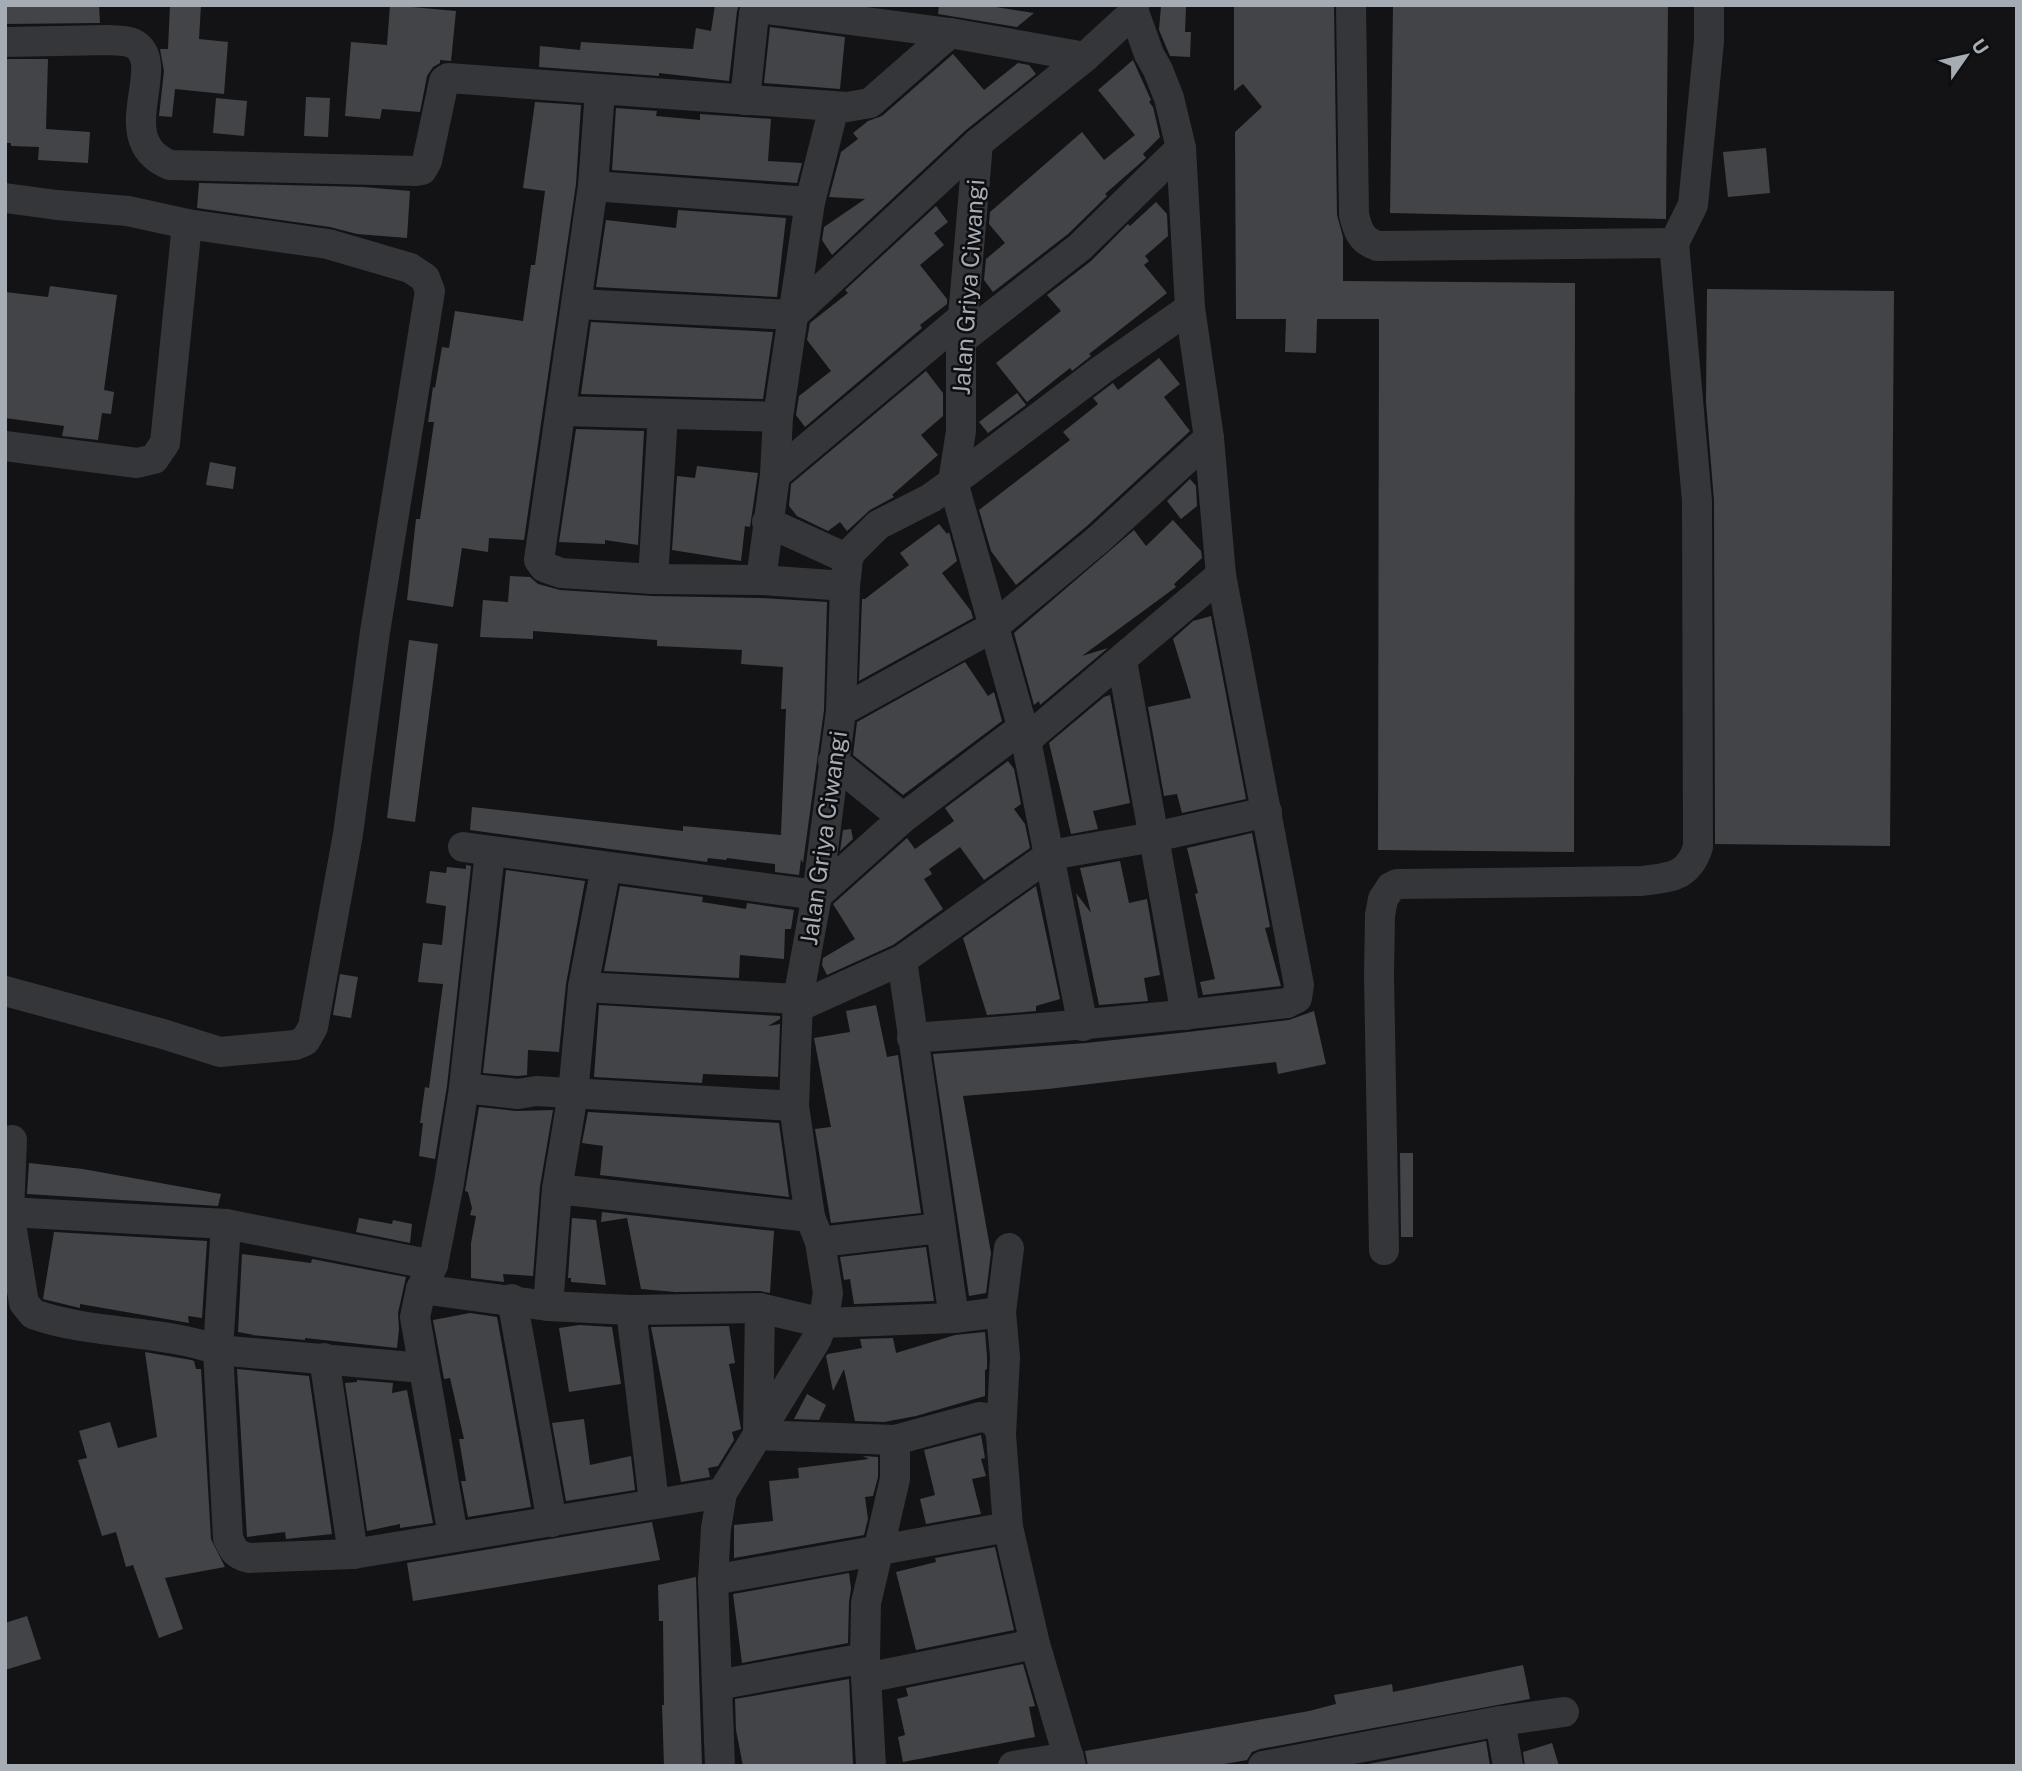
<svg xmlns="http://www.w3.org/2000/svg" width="2022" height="1771" font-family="'Public Sans',sans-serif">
<rect width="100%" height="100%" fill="#131315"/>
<g fill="#424447">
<path d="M5,5H99L100,23L5,24Z"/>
<path d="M170,5H201L199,39L228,42L224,94L175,89L172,117L159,116L164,71L160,49H168Z"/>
<path d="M390,5L456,11L451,61L440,60V63L433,67L427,76L420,112L382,109L380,119L345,116L351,42L387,45Z"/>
<path d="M715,5H739L737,11L729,81L659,73V76L539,67L540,46L580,50L581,42L693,49L696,28L711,31Z"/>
<path d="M939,5H983L1034,13L1017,27L938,14Z"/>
<path d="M1234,5H1334L1337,215L1343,237V281L1575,283L1574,852L1378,850L1379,319H1317L1316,353L1285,352L1286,319H1236L1235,132L1262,107L1243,84L1234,91Z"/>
<path d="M1393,5H1668L1666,219L1390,213Z"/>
<path d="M1161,6L1186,7L1185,32H1191L1190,57L1170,56L1159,30Z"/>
<path d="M770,27L845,37L840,89L764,83Z"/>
<path d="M953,54L984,90L1018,63L1029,65L1036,74L966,130L832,255L822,240L824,227L865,199L829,197L841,152L858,139L853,133L868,121L882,116Z"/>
<path d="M5,59H48L46,129L90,132L88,163L38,160L39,147L11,146V143H5Z"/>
<path d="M1133,60L1151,100L1149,102L1153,107L1160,137L1143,154L1146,158L1105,194L1107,196L1068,234L993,292L984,280L986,259L1005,243L989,224L990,212L1082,132L1104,160L1135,135L1098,90Z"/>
<path d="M306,97L330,98L328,137L304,136Z"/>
<path d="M216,98L247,101L244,136L213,133Z"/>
<path d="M535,102L581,105L576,184L524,540L489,538L488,552L462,548L453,607L407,600L416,519H420L434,422H428L433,387L435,388L442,347L449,348L455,311L523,321L531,265H535L545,191L523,188Z"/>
<path d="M616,108L657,111L656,116L700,120V114L771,119L768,161L802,163L797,183L612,170Z"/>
<path d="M1766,148L1770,193L1728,197L1723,152Z"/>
<path d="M199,183L363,187L410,191L407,238L357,234L330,227L197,208Z"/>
<path d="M1156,202L1167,214L1168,236L1145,256L1149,261L1144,265L1167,293L1089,354L1091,356L1072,371L1070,368L1027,402L996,363L1061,311L1047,295L1091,261L1128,224L1130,226Z"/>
<path d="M936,206L948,222L934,233L944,245L920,265L947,299V304L920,325L922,328L805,427L796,415L799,396L831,371L807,340L810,323L848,293L845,290Z"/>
<path d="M678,210L786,218L777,297L596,287L606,220L676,228Z"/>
<path d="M50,286L117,295L104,390L114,392L111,414L102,413L98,440L62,436L64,426L5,418V292L48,297Z"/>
<path d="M1707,289L1894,291L1890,846L1715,844L1714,501L1706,402Z"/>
<path d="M591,322L773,332L763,399L581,394Z"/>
<path d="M1159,358L1180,384L1164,397L1190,431L1087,526L1016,585L991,551L979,510L1070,440L1063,432L1098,404L1093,398L1113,383L1118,390Z"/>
<path d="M926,371L943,393V416L921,435L938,455L892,495L894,497L870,510L847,531L840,522L828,531L797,516L789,506L791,484Z"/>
<path d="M1017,393L1026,405L988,433L979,422Z"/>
<path d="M576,429L644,431L638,545L605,540V544L559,542Z"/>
<path d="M210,462L236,467L233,489L206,485Z"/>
<path d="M697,466L758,473L750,527L745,526L741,561L672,550L677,476L695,478Z"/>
<path d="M1190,479L1196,486L1197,506L1181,519L1167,501Z"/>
<path d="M1173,520L1201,551L1202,558L1174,584L1176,587L1082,656L1108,648L1040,705L1039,701L1034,705L1014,633L1134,530L1146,546Z"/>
<path d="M939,524L947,534L949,532L957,561L942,573L971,611L973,618L859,681L862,599H865L909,565L900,553Z"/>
<path d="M510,576L530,577L538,584L560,590L652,596L760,598L827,602L824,710L803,863L801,859L799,875L775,872V864L727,858L726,860L708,858L707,862L470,830L472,807L683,831V826L781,835L786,709H781L783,667L741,664L742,650L657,646V640L533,631V639L480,637L483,600L508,602Z"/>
<path d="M1211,616L1246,799L1182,813L1177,794L1164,796L1148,707L1191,698L1173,639L1193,621Z"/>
<path d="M409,640L438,644L415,822L387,818Z"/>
<path d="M965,662L988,696L994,692L1002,721L903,795L853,755L857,722Z"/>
<path d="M1110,695L1130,803L1093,811L1098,829L1071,834L1049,743L1104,697Z"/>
<path d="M1008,761L1014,769L1021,804L1014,809L1025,824L1030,848L984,880L960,847L929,869L932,874L924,879L943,909L893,945L827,975L822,965L823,958L855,939L833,904L907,838L915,849L954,821L945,808Z"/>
<path d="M851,829L853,839L840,851L843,830Z"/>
<path d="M1252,833L1270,927L1265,928L1281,986L1203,995L1200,982L1215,979L1195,894L1198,893L1187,848Z"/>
<path d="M1120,861L1129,903L1147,899L1160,975L1144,978L1148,1001L1099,1005L1076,893L1091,913L1080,868Z"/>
<path d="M466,865L471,866L447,1086L435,1159L419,1156L423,1123H420L425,1087L429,1088L443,984L418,982L423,943L442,945L446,906L426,903L430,871L446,873L447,867L466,869Z"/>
<path d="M506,870L585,881L566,984L559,1052L528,1050L527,1075L518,1076L483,1073Z"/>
<path d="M620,886L703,897L702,902L746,909L747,903L794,910L791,929H785L784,959L740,955L739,978L604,971Z"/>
<path d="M1036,886L1060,999L1036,1006V1011L987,1015L963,938Z"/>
<path d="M340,974L358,977L351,1018L333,1015Z"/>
<path d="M599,1005L780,1016V1019L768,1026L780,1024L778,1077L703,1074L702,1083L594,1077Z"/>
<path d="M876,1005L887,1057L898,1055L921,1213L831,1223L815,1129L831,1127L814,1038L850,1032L846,1011Z"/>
<path d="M1314,1011L1326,1064L1278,1074L1276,1062L1048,1089L963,1096L991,1253L986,1293L969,1296L933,1054L1086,1043L1188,1032L1289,1020Z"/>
<path d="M479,1107L516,1111L553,1110L540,1186L533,1276L503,1274L504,1282L471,1278V1243L476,1216L470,1215L472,1208L468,1192L465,1191Z"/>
<path d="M588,1112L779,1123L789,1197L600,1175L603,1146L582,1143Z"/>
<path d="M1400,1153H1413V1237H1401Z"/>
<path d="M29,1163L83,1169L221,1194L218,1206L27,1194Z"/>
<path d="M602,1212L774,1231L770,1293L760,1291L675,1292L641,1289L627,1218L601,1222Z"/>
<path d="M359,1218L392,1224L393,1220L412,1224L410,1243L351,1231L356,1232Z"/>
<path d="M572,1218L596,1220L606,1285L571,1282V1278H568Z"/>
<path d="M54,1232L207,1241L202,1318L188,1316L189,1323L80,1304V1308L43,1299Z"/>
<path d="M926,1247L934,1301L854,1304L850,1279L844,1280L840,1257Z"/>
<path d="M242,1254L311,1263L312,1259L406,1277L398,1313L399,1329L397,1348L305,1338V1340L250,1335H254L238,1332Z"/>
<path d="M470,1313L497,1317L531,1507L468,1517L461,1481H466L459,1439H464L450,1378L444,1379L433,1320Z"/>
<path d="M579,1325L612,1327L621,1384L569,1392L559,1328Z"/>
<path d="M729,1326L735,1363L729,1364L741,1429L732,1432L734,1440L718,1466L708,1468L710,1477L681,1482L651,1327Z"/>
<path d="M985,1332L987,1357V1369L985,1370V1396L916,1416L884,1422L855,1421L844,1369L833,1391L826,1356L828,1354L862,1348L860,1339L893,1338L896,1353L955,1335Z"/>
<path d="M145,1352L191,1360L194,1361L196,1369H201L211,1539L225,1567L165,1578L183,1629L159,1638L133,1565L126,1567L116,1532L102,1536L78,1460L87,1458L79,1431L110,1422L118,1448L157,1437Z"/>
<path d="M237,1369L309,1376L332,1534L286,1539L285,1532L247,1537Z"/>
<path d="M357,1380L393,1383L392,1393L407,1390L433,1523L400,1528V1524L367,1531L345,1383L357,1382Z"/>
<path d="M807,1394L826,1405L819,1420L794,1419Z"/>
<path d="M584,1419L590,1465L631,1456L635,1490L566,1501L552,1423Z"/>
<path d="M981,1435L985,1458L981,1459L986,1476L972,1479L981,1514L926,1524L920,1499L935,1495L924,1450Z"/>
<path d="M863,1456L878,1457V1477L873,1496L865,1497L868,1519L864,1535L734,1558V1525L773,1521L769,1481L799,1478L798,1468L869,1459Z"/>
<path d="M652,1522L660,1560L413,1601L407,1563Z"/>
<path d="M995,1547L1014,1630L916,1650L896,1572L936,1562L935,1558Z"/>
<path d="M849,1573L851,1588L849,1602L848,1643L742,1663L733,1594Z"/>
<path d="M696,1577L702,1766H664L662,1705H664L663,1621H659L658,1585Z"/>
<path d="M27,1616L41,1659L5,1670V1623Z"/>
<path d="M1023,1664L1035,1706L1029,1707L1035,1737L903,1762L898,1737L905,1735L897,1699L908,1696L906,1688Z"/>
<path d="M1523,1665L1530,1699L1260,1749L1252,1752L1247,1760L1213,1766H1088L1085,1751L1309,1711L1336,1704L1334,1695L1361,1690L1392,1684L1393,1692Z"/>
<path d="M849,1679L853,1764L743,1766L736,1730L735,1699Z"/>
<path d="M1486,1741L1490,1766H1358Z"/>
<path d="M1552,1743L1559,1766H1525L1523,1752Z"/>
</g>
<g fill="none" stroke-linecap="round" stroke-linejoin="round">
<g stroke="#353639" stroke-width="30">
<path d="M1351,5L1354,215C1358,231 1361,240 1377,246L1674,243"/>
<path d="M5,42L109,40C118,41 129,40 136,45C168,68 109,140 170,165L416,171L422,170L427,161L444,81L448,78L847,107L870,103L950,33"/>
<path d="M600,91L593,186L539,560L544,567L561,573L653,579L761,580L845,586"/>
<path d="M745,100L754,13L759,8L950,33L1085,57"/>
<path d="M593,186L810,202"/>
<path d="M5,198L57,205L128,211L187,224L328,244L410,268L425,278L430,291L375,632L348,834L313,1027L305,1041L295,1045L220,1052L163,1034L5,991"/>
<path d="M577,304L793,315L978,143"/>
<path d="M961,340L1080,247L1181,148"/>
<path d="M562,411L778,417"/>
<path d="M5,446L137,463L154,459L165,443L187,224"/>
<path d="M775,475L962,318"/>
<path d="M767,522L848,559"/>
<path d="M653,579L663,414"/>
<path d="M761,580L775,475L778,417L810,202L834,107"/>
<path d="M1122,661L1186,1015"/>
<path d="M841,711L993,627L1099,539L1209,438"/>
<path d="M1026,740L1221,575"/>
<path d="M833,761L903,818"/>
<path d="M463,847L817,895L903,818L1022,728"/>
<path d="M902,960L954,1318"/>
<path d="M583,987L798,999"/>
<path d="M798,1007L902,960L1050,855L1154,837L1267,812"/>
<path d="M1083,1026L1026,740L953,482L1100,371L1190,308"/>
<path d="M912,1038C1037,1029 1162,1018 1287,1003L1297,998L1299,985L1221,575L1209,438L1190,308L1181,148L1169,98L1158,70L1149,54L1134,12"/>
<path d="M464,1088L518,1094L536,1091L794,1106"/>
<path d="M12,1140L9,1212L24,1303L33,1314C92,1335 158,1329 218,1350L423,1368"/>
<path d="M557,1189L810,1217"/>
<path d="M9,1212L226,1224L433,1265"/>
<path d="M226,1224L218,1350L228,1538C233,1550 236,1555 249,1558L353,1554L722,1493"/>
<path d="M820,1242L940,1228"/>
<path d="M1384,1250L1379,975L1380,915L1383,899L1391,887L1397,884L1642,881C1670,877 1688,878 1698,847L1697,501L1674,243L1693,205L1709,41V5"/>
<path d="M421,1289L548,1306L631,1310L760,1308L823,1323L954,1318L1001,1312"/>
<path d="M512,1299L552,1522"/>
<path d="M548,1306L557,1189L573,1094L583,987L606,867"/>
<path d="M760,1308L758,1435L895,1440L980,1417C992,1418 998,1423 1001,1435L1008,1527L1035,1644L1071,1766"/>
<path d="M631,1310L654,1502"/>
<path d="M324,1358L353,1554"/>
<path d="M1001,1435L1005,1357L1001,1312L1009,1248"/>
<path d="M453,1536L415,1317L421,1289L433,1265L449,1183L464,1088L490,852"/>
<path d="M713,1580L1008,1527"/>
<path d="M866,1678L1035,1644"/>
<path d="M717,1685L865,1658"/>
<path d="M1500,1721L1508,1766"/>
<path d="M720,1766L713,1580L716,1528L722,1493L816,1340L823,1323L828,1293L820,1242L810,1217L794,1106L798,999L817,895L841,711L845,586L848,559L851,552L878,525L931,498L953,482L961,431V340L978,143L1085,57L1134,12V5"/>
<path d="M871,1766L865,1658L866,1603L895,1479V1440"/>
<path d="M1013,1766L1069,1757"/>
<path d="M1263,1766L1500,1721L1564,1712"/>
</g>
</g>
<g text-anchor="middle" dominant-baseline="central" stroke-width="5" stroke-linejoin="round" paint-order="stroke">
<g font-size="24" fill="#a6acb3" stroke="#0e0e10">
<text transform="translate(968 287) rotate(-86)">Jalan Griya Ciwangi</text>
<text transform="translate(823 838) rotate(-82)">Jalan Griya Ciwangi</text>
</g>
</g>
<rect width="2022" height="1771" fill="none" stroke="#a6acb3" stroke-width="14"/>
<g transform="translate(1966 56) rotate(56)" stroke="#0e0e10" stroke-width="5" paint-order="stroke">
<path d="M0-5L12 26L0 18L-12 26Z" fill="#a6acb3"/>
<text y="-10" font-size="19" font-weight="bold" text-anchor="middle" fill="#a6acb3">U</text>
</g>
</svg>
